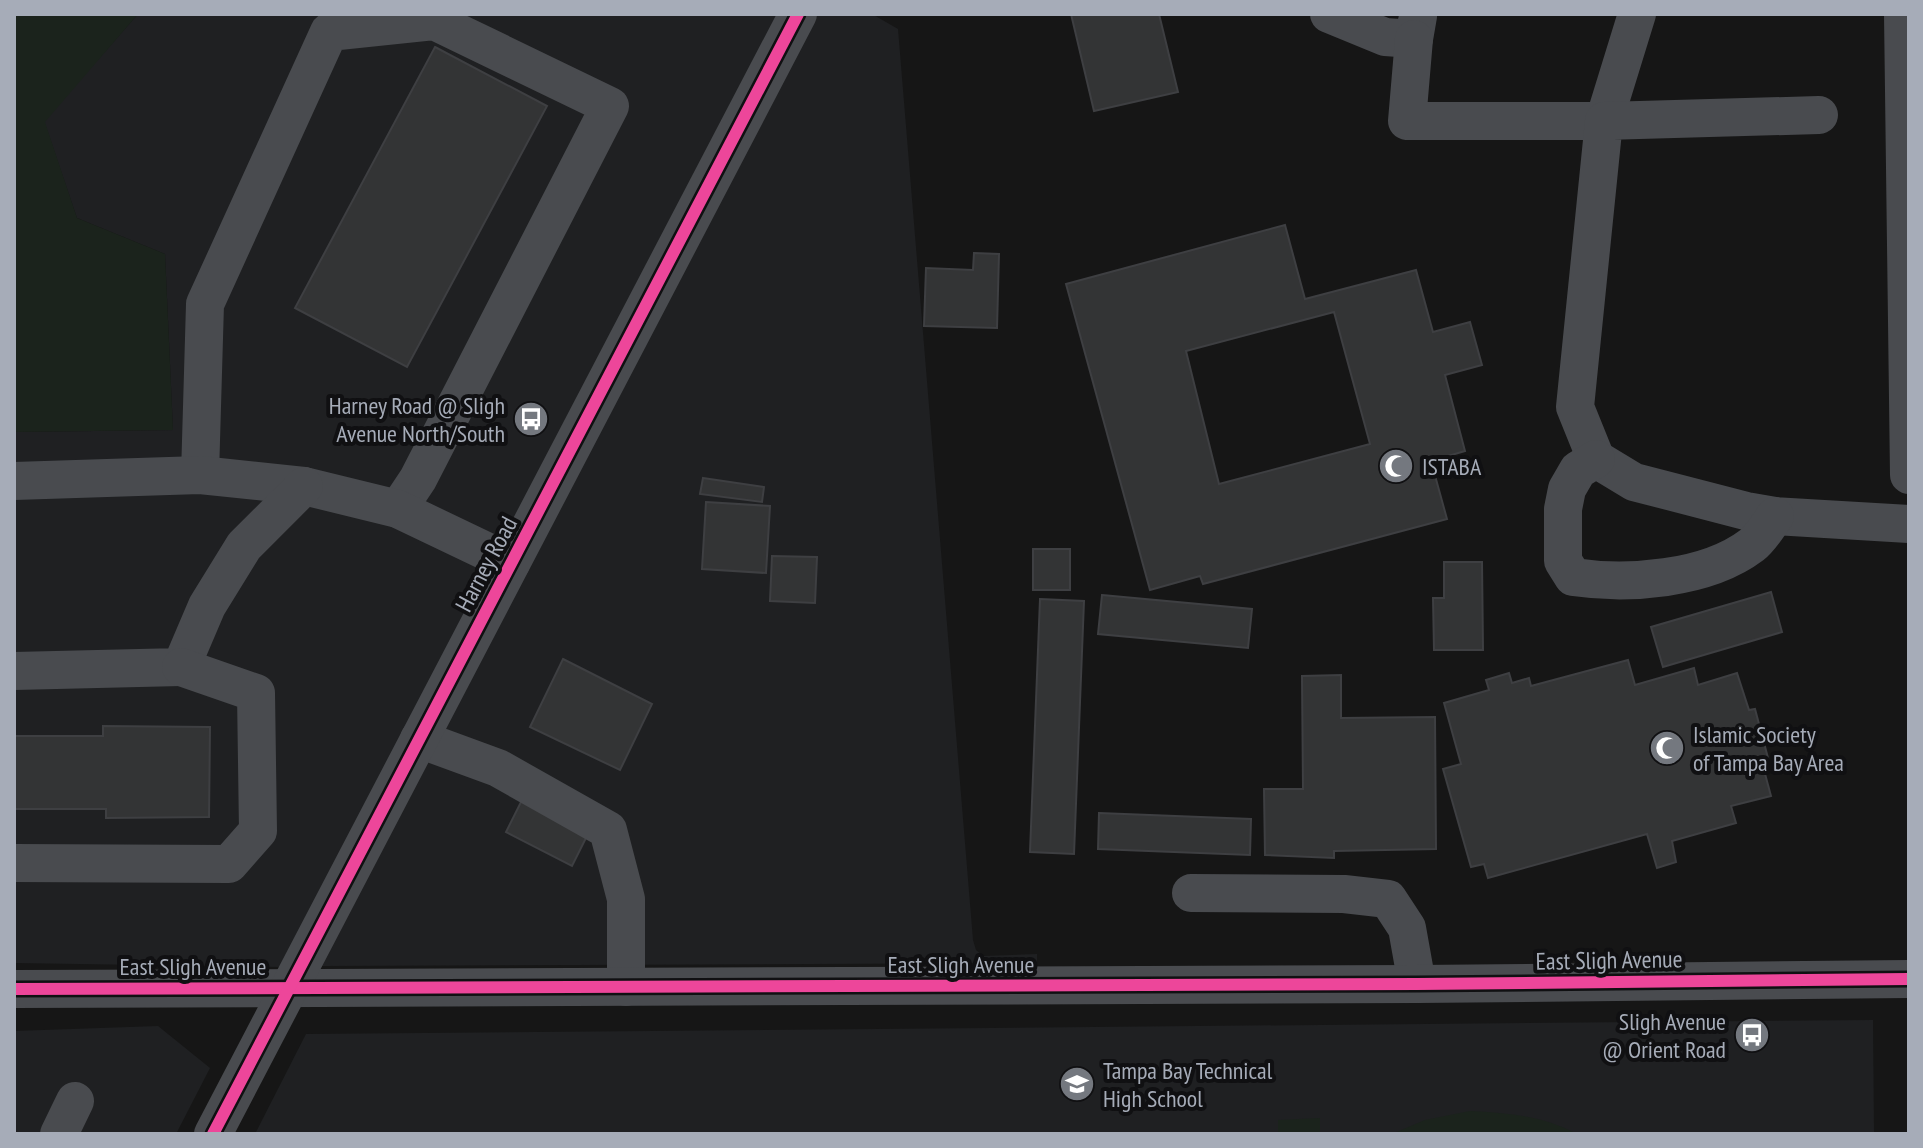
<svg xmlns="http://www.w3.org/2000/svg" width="1923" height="1148" font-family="'PT Sans Narrow',sans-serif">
<rect width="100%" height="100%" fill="#161616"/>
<g fill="#1f2022">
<path d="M138,14H777L280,967L14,963V432L173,430L165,254L77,218L44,121Z"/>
<path d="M818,14H872L898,29L973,940L976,950L983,956L1037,954V963L321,966Z"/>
<path d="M1873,1020L1874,1134H255L306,1034Z"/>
<path d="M158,1026L210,1068L176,1134H14V1031Z"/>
</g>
<g fill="#1b231c">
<path d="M14,14H138L45,122L77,218L165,254L173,430L14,432Z"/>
<path d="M1470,1111C1509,1113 1543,1116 1577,1134H1392L1425,1120Z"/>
<path d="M1320,1118V1134H1278V1120Z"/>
</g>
<g fill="#333435" stroke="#3e3f42" stroke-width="2" fill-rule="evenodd">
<path d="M1071,14H1159L1178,92L1094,111Z"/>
<path d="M435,47L547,106L407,367L295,308Z"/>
<path d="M1285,225L1305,299L1416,270L1433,332L1470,322L1482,365L1445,375L1465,451L1431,461L1447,519L1203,584L1200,576L1150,590L1066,284ZM1334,312L1370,444L1219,484L1186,351Z"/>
<path d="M974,253L999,254L997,328L924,326L926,268L973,270Z"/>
<path d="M703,478L764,487L762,502L700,494Z"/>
<path d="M706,502L770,506L766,573L702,569Z"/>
<rect x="1033" y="549" width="37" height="41"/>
<path d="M772,556L817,557L815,603L770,601Z"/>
<path d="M1444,562H1482L1483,650H1434L1433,598H1444Z"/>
<path d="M1771,592L1782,632L1663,667L1651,627Z"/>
<path d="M1102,595L1252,609L1248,648L1098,634Z"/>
<path d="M1040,599L1084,601L1074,854L1030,852Z"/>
<path d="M563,659L652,704L620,770L530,727Z"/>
<path d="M1628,660L1635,685L1694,668L1698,685L1737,673L1749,710L1755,709L1768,758L1761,759L1771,796L1731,806L1736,823L1672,841L1676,862L1657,868L1647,834L1488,878L1484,864L1471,867L1443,769L1461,764L1444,703L1489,690L1486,680L1509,673L1512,683L1529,678L1531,686Z"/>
<path d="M1341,675V718L1435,717L1436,849L1334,851V858L1265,855L1264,789H1303L1302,676Z"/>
<path d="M103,726L210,727L209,817L106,818V809H14V736H103Z"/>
<path d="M523,798L589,832L572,866L506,832Z"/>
<path d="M1099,813L1251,819L1250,855L1098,849Z"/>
</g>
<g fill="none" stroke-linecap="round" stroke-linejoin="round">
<g stroke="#494b4f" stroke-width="38">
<path d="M1329,14L1385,37L1414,39L1418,16"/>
<path d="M1903,14L1909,475"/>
<path d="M1414,39L1407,121H1604L1637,14"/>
<path d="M1819,115L1604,121L1575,407L1596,459L1634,482L1746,511L1775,516L1909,524"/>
<path d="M1596,459L1578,470L1567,489L1563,509V561L1573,577C1627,585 1706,580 1752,545C1761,538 1768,526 1775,516"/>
<path d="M200,475L205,304L329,32L434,21L610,106L418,479L398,509"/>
<path d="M14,481L200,475L304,486L398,509L511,563"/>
<path d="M14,671L181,667L207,606L244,546L304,486"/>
<path d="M419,739L498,768L608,830L626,899V987"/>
<path d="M14,863L229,864L258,831L256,693L181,667"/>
<path d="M1191,893L1344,894L1388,899L1407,928L1417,984"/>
<path d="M14,989L1417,984L1909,979"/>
<path d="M59,1134L75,1101"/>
<path d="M213,1134L798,14"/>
</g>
<g stroke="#101012" stroke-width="17">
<g id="cycleway">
<path d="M14,989L1417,984L1909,979"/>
<path d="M213,1134L798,14"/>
</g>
</g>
<use href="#cycleway" stroke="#ed469a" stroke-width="12"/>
</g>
<defs>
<g id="bus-disc" transform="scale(1.8)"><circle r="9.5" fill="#74787f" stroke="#101012"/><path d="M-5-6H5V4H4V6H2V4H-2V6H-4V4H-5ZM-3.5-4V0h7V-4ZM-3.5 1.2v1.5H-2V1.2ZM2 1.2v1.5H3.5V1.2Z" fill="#fff"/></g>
<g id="mosque-disc" transform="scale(1.8)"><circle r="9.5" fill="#74787f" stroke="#101012"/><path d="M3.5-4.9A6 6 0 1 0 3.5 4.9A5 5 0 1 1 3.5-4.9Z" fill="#fff"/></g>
<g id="school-disc" transform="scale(1.8)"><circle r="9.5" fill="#74787f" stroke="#101012"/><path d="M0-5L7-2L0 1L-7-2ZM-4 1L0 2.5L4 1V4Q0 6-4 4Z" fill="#fff"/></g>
</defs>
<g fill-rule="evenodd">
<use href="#bus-disc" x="531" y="419"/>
<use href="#mosque-disc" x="1396" y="466"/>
<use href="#mosque-disc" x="1667" y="748"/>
<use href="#bus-disc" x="1752" y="1035"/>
<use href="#school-disc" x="1077" y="1084"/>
</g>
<g text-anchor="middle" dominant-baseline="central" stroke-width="8" stroke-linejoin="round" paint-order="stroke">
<g font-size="24" fill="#a6acb8" stroke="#101012" text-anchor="start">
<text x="505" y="405" text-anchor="end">Harney Road @ Sligh<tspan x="505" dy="28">Avenue North/South</tspan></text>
<text x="1422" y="466">ISTABA</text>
<text x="1693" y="734">Islamic Society<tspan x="1693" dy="28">of Tampa Bay Area</tspan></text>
<text x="1726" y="1021" text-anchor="end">Sligh Avenue<tspan x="1726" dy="28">@ Orient Road</tspan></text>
<text x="1103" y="1070">Tampa Bay Technical<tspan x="1103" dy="28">High School</tspan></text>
</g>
<g font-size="24" fill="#a6acb8" stroke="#101012">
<text transform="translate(486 564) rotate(-62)">Harney Road</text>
<text transform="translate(1609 960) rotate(-1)">East Sligh Avenue</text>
<text x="961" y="964">East Sligh Avenue</text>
<text x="193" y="966">East Sligh Avenue</text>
</g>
</g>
<rect width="1923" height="1148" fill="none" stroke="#a6acb8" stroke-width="32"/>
</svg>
